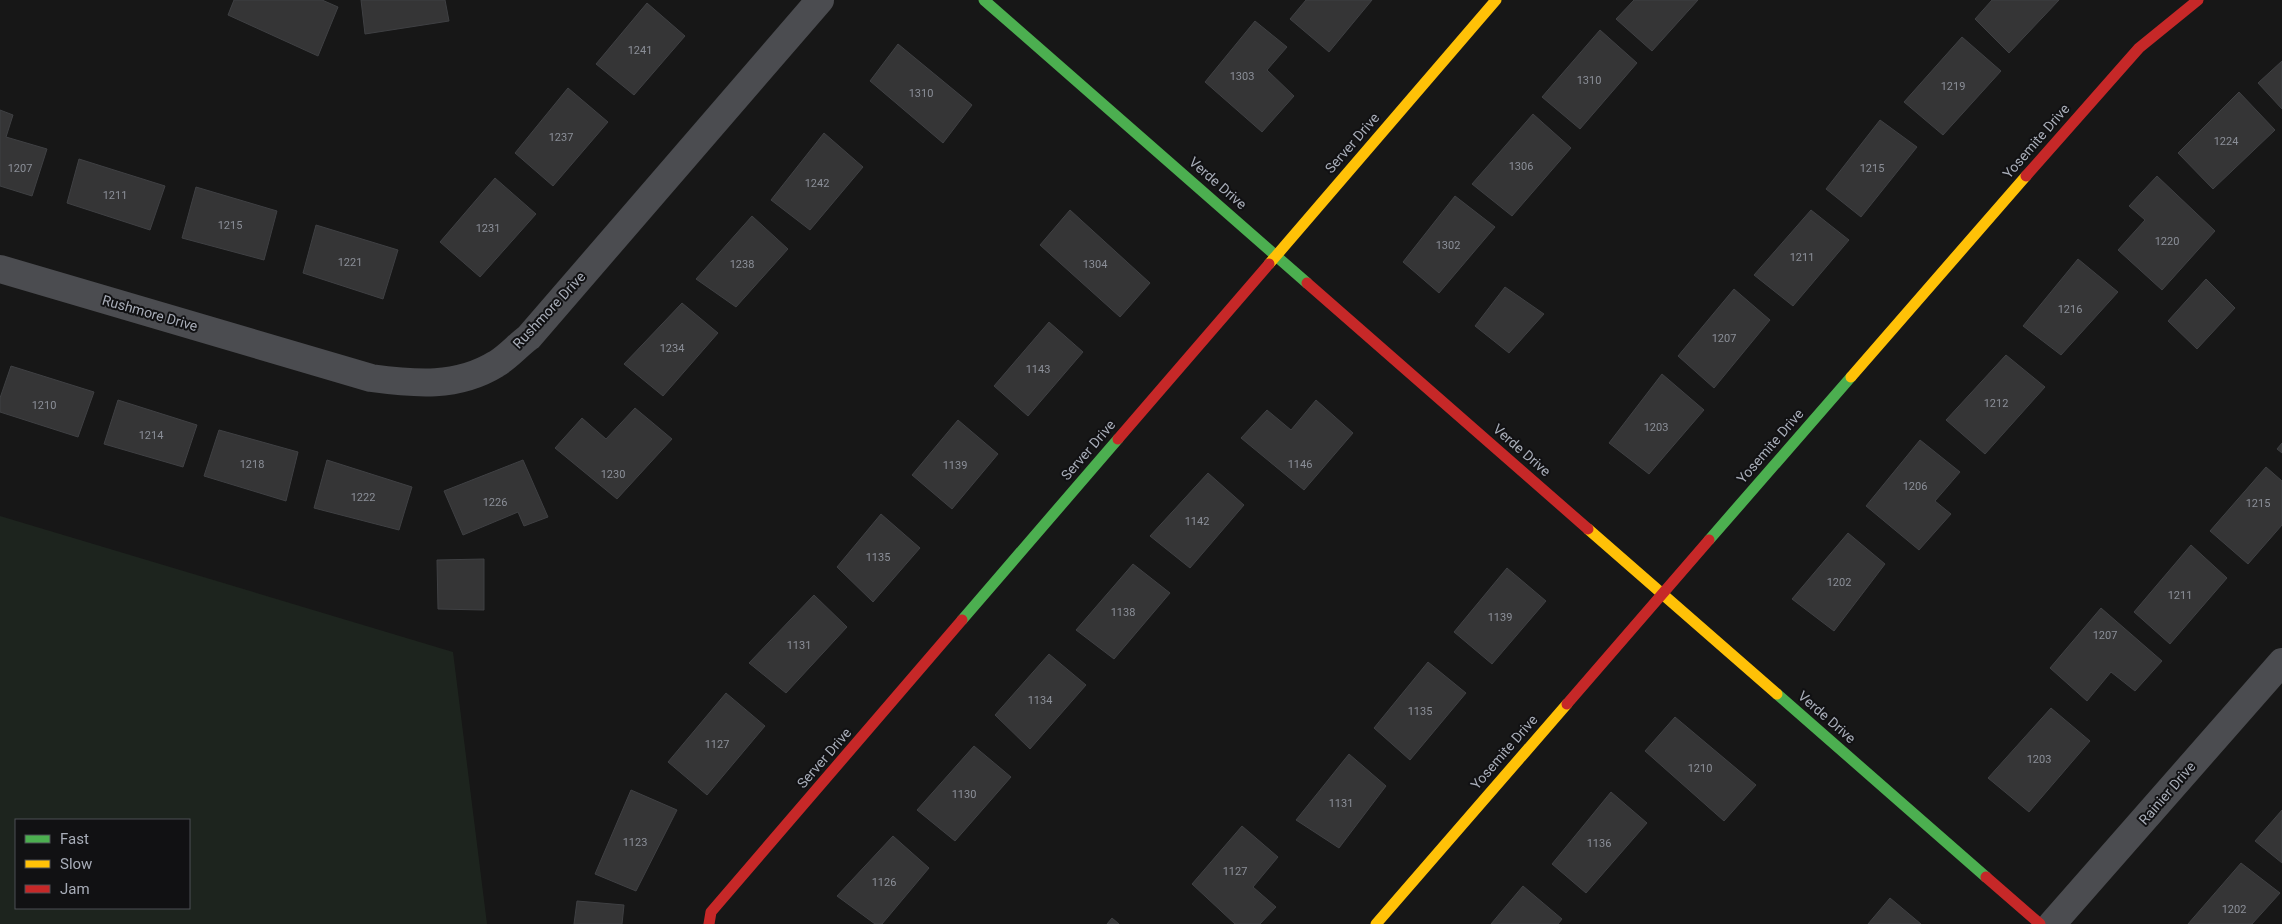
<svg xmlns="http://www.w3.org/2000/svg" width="2282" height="924" font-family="Roboto,sans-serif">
<rect width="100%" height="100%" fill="#171717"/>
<path fill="#1d241e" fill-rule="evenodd" d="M0,516L453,652L487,924H0ZM16,820H189V908H16Z"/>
<g fill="#353536" stroke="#3f4043">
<path d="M234,0H322L338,7L318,56L228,15Z"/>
<path d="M361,0H445L449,21L365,34Z"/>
<path d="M1306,0H1372L1329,52L1290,19Z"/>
<path d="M1634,0H1698L1652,51L1616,19Z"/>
<path d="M1992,0H2059L2009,53L1975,19Z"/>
<path d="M647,3L685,36L634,95L596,64Z"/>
<path d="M1255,21L1287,47L1267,70L1294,96L1262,132L1205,82Z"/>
<path d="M1600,30L1637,63L1580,129L1542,97Z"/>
<path d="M1962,37L2001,71L1943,135L1904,102Z"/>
<path d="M898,44L972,105L943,143L870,81Z"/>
<path d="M2282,61V109L2258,83Z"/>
<path d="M568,88L608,122L553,186L515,153Z"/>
<path d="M2239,92L2275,130L2213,189L2178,153Z"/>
<path d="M0,110L13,115L6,137L47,149L32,196L0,186Z"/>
<path d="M1533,114L1571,148L1512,216L1472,184Z"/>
<path d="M1880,120L1917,147L1861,217L1826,189Z"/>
<path d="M824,133L863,167L810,230L771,200Z"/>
<path d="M79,159L165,186L150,230L67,203Z"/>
<path d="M2157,176L2215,231L2162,290L2118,250L2145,220L2129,206Z"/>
<path d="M495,178L536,214L480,277L440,242Z"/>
<path d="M196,187L277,211L264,260L182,238Z"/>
<path d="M1455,196L1495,227L1439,293L1403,262Z"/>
<path d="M1070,210L1150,283L1120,317L1040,245Z"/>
<path d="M1811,210L1849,240L1793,306L1754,275Z"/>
<path d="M752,216L788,249L736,307L696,279Z"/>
<path d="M316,225L398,250L383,299L303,273Z"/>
<path d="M2078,259L2118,292L2061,355L2023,326Z"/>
<path d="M2206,279L2235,308L2197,349L2168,321Z"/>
<path d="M1505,287L1544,314L1509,353L1475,326Z"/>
<path d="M1734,289L1770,320L1714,388L1678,356Z"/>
<path d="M682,303L718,333L663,396L624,364Z"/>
<path d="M1049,322L1083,352L1028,416L994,386Z"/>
<path d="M2006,355L2045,387L1985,454L1946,420Z"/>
<path d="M11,366L94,392L78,437L0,412V398Z"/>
<path d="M1662,374L1704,410L1649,474L1609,443Z"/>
<path d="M118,400L197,425L183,467L104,444Z"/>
<path d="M1316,400L1353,433L1304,490L1241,438L1267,410L1291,430Z"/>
<path d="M635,408L672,439L617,499L555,448L582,418L606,439Z"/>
<path d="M958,420L998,454L952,509L912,475Z"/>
<path d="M219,430L298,452L286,501L204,476Z"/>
<path d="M1920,440L1960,472L1935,501L1951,514L1919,550L1866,506Z"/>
<path d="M2282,443V453L2277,449Z"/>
<path d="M327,460L412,487L399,530L314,508Z"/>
<path d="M523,460L548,517L524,526L518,512L463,535L444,491Z"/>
<path d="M2266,467L2282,481V525L2248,564L2210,531Z"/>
<path d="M1208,473L1244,505L1190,568L1150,536Z"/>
<path d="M881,514L920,548L873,602L837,567Z"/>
<path d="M1848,533L1885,564L1834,631L1792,599Z"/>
<path d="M2191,545L2227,578L2170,644L2134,612Z"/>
<path d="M484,559V610L438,609L437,560Z"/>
<path d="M1133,564L1170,593L1114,659L1076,630Z"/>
<path d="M1507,568L1546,601L1492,664L1454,632Z"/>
<path d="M814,595L847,627L786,693L749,663Z"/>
<path d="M2101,608L2162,661L2135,691L2111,672L2087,701L2050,668Z"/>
<path d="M1049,654L1086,685L1030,749L995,715Z"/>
<path d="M1428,662L1466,693L1410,760L1374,728Z"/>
<path d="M726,693L765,726L707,795L668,762Z"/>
<path d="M2051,708L2090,741L2029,812L1988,778Z"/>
<path d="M1675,717L1756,785L1724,821L1645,751Z"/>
<path d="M974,746L1011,777L955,841L917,810Z"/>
<path d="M1349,754L1386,786L1339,848L1296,820Z"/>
<path d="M631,790L677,810L636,891L595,874Z"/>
<path d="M1611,792L1647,823L1586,893L1552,864Z"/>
<path d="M2282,810V863L2255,841Z"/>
<path d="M1242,826L1278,857L1253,887L1276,907L1260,924H1235L1192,884Z"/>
<path d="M893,836L929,868L882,924H875L837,896Z"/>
<path d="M2241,863L2280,893L2252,924H2188Z"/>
<path d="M1523,886L1562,919L1558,924H1491Z"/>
<path d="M1890,898L1921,924H1868Z"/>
<path d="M577,901L624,905L622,924H574Z"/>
<path d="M1112,918L1119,924H1107Z"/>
</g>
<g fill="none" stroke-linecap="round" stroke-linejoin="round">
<g stroke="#4b4c50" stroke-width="28">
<path d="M0,269L371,378C415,384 457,388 496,364C508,357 518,345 529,337L820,0"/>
<path d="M2052,924L2282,662"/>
</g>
<g stroke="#4caf50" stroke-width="11">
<path d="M984,0L1307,283"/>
<path d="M1709,540L1851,377"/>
<path d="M962,620L1118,439"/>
<path d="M1777,694L1986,877"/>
</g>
<g stroke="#ffc107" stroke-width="11">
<path d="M1269,264L1496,0"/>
<path d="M1851,377L2026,176"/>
<path d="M1588,529L1777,694"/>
<path d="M1376,924L1567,704"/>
</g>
<g stroke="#c62828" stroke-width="11">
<path d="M2026,176L2139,48L2198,0"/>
<path d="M1307,283L1588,529"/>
<path d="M1118,439L1269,264"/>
<path d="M1567,704L1709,540"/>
<path d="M1986,877L2040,924"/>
<path d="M709,924L711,912L962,620"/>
</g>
</g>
<g text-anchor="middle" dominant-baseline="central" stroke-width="4" stroke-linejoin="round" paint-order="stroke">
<g font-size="11" fill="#8b8f98">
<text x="640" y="50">1241</text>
<text x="1242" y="76">1303</text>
<text x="1589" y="80">1310</text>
<text x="1953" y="86">1219</text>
<text x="921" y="93">1310</text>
<text x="561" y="137">1237</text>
<text x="2226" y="141">1224</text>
<text x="1521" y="166">1306</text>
<text x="20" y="168">1207</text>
<text x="1872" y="168">1215</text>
<text x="817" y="183">1242</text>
<text x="115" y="195">1211</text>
<text x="230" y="225">1215</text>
<text x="488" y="228">1231</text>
<text x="2167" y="241">1220</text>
<text x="1448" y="245">1302</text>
<text x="1802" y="257">1211</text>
<text x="350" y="262">1221</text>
<text x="742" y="264">1238</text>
<text x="1095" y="264">1304</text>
<text x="2070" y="309">1216</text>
<text x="1724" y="338">1207</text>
<text x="672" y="348">1234</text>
<text x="1038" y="369">1143</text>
<text x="1996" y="403">1212</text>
<text x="44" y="405">1210</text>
<text x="1656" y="427">1203</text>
<text x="151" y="435">1214</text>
<text x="252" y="464">1218</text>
<text x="1300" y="464">1146</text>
<text x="955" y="465">1139</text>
<text x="613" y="474">1230</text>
<text x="1915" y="486">1206</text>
<text x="363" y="497">1222</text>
<text x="495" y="502">1226</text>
<text x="2258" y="503">1215</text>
<text x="1197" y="521">1142</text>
<text x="878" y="557">1135</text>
<text x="1839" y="582">1202</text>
<text x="2180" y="595">1211</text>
<text x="1123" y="612">1138</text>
<text x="1500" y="617">1139</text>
<text x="2105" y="635">1207</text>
<text x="799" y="645">1131</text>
<text x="1040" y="700">1134</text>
<text x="1420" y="711">1135</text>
<text x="717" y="744">1127</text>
<text x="2039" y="759">1203</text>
<text x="1700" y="768">1210</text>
<text x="964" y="794">1130</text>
<text x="1341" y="803">1131</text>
<text x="635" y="842">1123</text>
<text x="1599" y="843">1136</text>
<text x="1235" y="871">1127</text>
<text x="884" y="882">1126</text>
<text x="2234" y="909">1202</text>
</g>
<g font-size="14" fill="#a8adb8" stroke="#111113">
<text transform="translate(2036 141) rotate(-49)">Yosemite Drive</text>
<text transform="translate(1352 143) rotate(-49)">Server Drive</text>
<text transform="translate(1218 183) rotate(41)">Verde Drive</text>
<text transform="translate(549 310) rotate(-47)">Rushmore Drive</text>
<text transform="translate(150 313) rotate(16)">Rushmore Drive</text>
<text transform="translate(1770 446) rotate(-49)">Yosemite Drive</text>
<text transform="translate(1088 450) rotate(-49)">Server Drive</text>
<text transform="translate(1522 450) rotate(41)">Verde Drive</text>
<text transform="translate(1827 717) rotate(41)">Verde Drive</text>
<text transform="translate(1504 752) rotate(-49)">Yosemite Drive</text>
<text transform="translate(824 758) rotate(-49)">Server Drive</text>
<text transform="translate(2167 793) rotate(-49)">Rainier Drive</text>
</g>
</g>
<rect x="15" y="819" width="175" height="90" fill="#111113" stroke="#4d4f55"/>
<rect x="25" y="835" width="25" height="8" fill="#4caf50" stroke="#4d4f55"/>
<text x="60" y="844" font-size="15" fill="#a8adb8">Fast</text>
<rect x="25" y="860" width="25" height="8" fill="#ffc107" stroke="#4d4f55"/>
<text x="60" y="869" font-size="15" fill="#a8adb8">Slow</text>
<rect x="25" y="885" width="25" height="8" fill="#c62828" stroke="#4d4f55"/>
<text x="60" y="894" font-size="15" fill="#a8adb8">Jam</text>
</svg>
